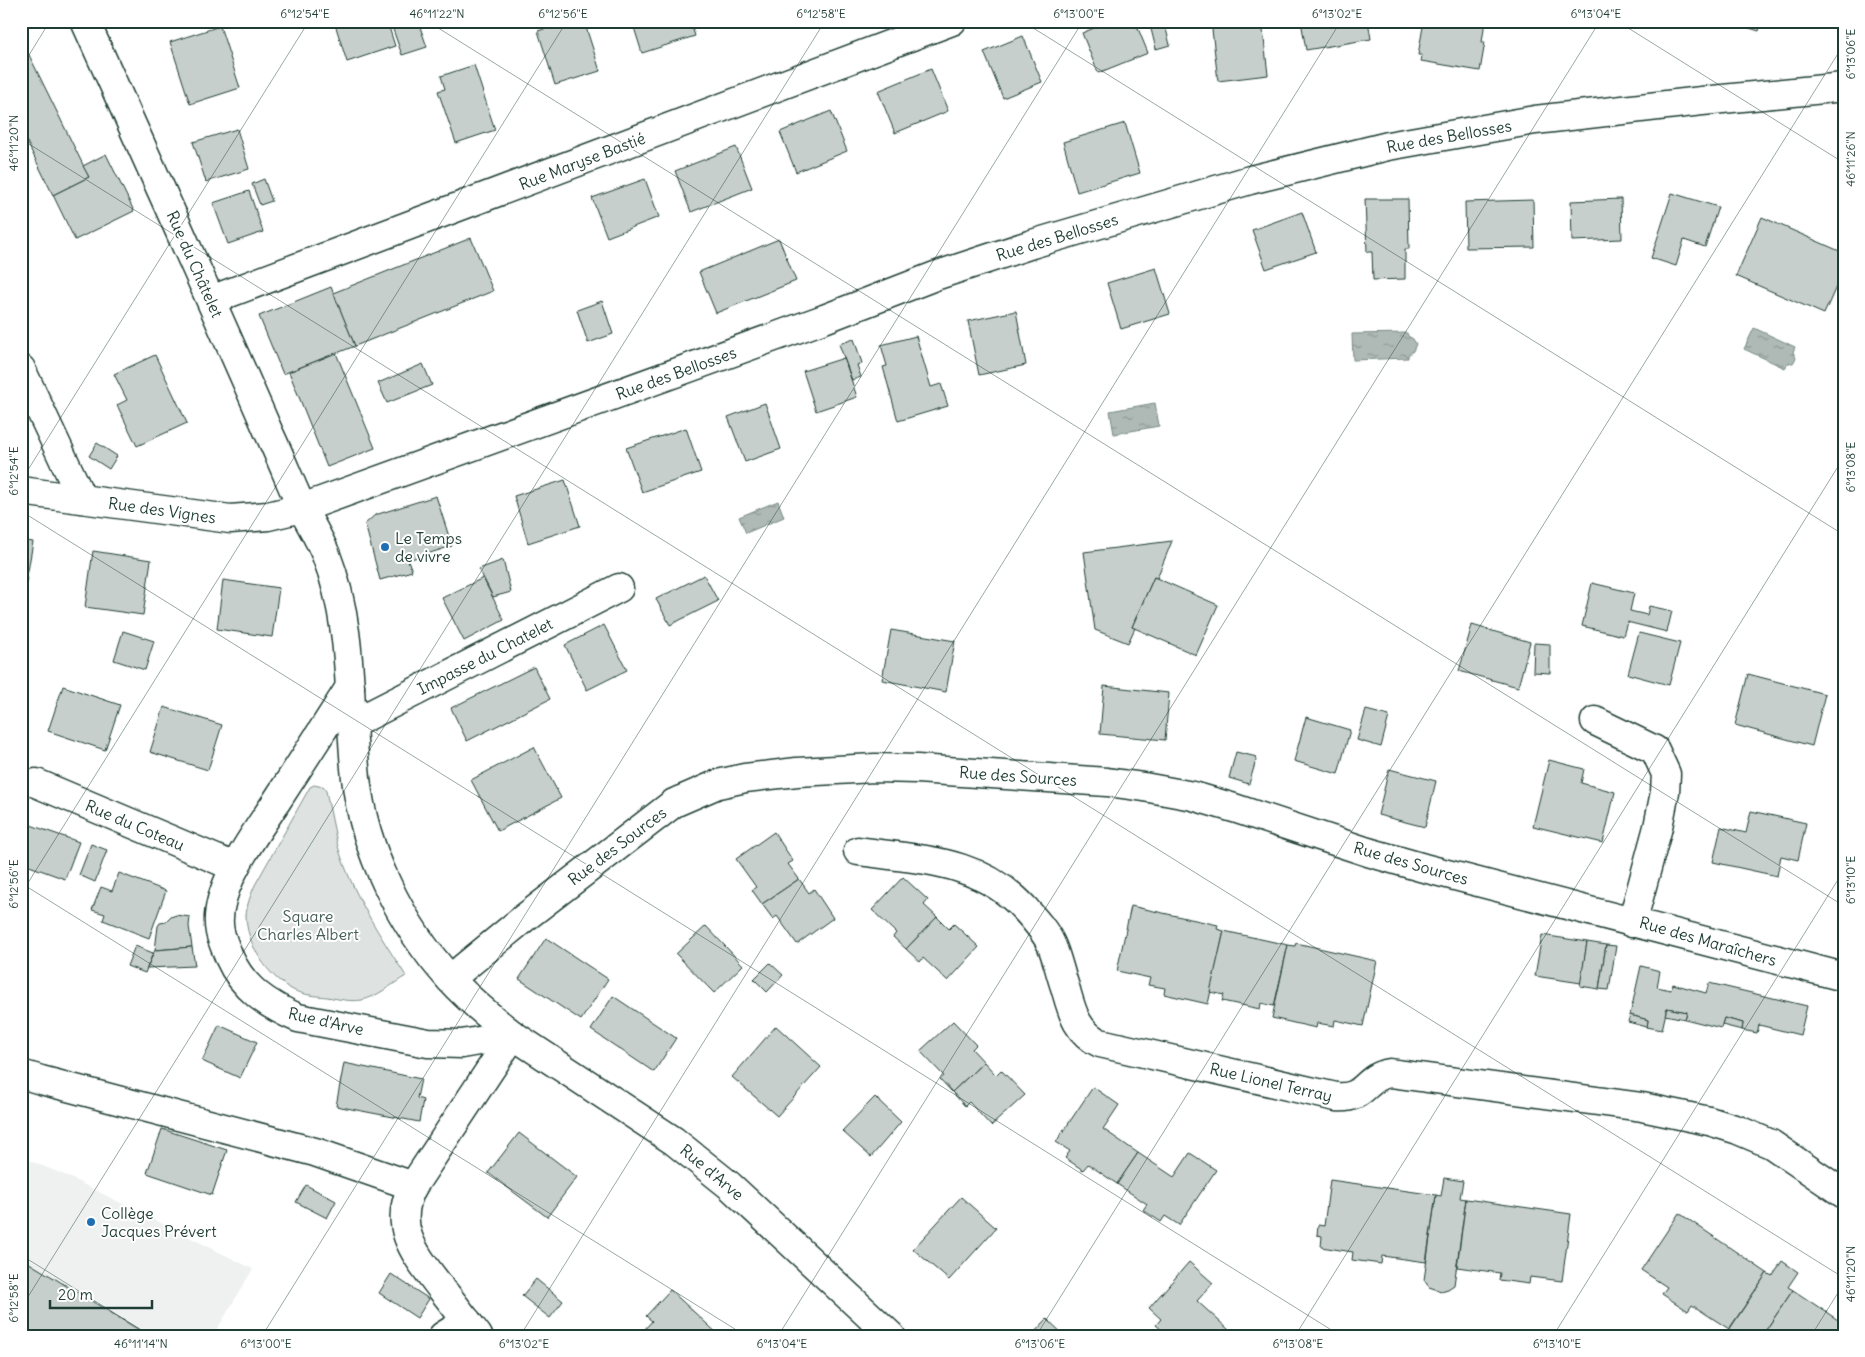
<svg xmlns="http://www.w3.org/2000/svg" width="1865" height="1357" font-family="Delius,sans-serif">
<defs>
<pattern id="water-ripples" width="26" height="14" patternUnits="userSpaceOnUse" patternTransform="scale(1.25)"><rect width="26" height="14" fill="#afbab7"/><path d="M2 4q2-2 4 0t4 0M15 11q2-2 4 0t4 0" fill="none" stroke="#8e9896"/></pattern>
</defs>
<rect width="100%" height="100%" fill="#fff"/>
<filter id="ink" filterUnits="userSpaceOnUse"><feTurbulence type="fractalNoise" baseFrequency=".02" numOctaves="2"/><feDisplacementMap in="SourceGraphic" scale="10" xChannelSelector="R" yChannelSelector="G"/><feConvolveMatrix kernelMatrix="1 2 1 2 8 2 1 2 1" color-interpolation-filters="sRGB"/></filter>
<g filter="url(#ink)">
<path fill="#eef1f0" d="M21,1157L67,1176L253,1269L213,1336H21Z"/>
<path fill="#dee3e2" stroke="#7e908b" d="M314,785L323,787L326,791C330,808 333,826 337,843C351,892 379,934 406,976C392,984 377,997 362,1000C350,1002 339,999 327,997C316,996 304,995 293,990C268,977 246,944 246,915C247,904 251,894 255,885L310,787Z"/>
<g fill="url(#water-ripples)" stroke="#758883">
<path d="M1754,328L1795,347L1793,352L1796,358L1793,363H1788L1785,368L1744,349Z"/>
<path d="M1407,333L1408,336L1413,339L1416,344L1413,351L1408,355V358L1353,360L1352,334Z"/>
<path d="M1155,403L1159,426L1114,434L1110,411Z"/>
<path d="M778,501L784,517L746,533L739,517Z"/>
</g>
<g fill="#c7cfcc" stroke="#1f3d34">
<path d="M334,21H387L395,46L347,62Z"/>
<path d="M390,21H418L427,47L402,55Z"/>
<path d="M568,21H584L600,71L555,85L538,31Z"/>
<path d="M632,21H690L695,36L642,53Z"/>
<path d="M1111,21H1135L1148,53L1098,73L1082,33Z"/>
<path d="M1149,21H1164L1170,45L1156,49Z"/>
<path d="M1211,21H1262L1268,75L1218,81Z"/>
<path d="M1301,21H1368L1371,39L1306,50Z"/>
<path d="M1424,21H1485L1482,42H1485L1480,71L1421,61L1422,55H1418Z"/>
<path d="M1727,21H1762L1759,31Z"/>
<path d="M220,26L240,88L190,104L170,42Z"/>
<path d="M1023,36L1042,82L1003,98L984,52Z"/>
<path d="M21,39L29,55L21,59Z"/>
<path d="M29,55L89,177L53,195L21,130V59Z"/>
<path d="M474,65L495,130L456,143L438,91L445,89L441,76Z"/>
<path d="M931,69L948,111L895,133L878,91Z"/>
<path d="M831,111L847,151L796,172L780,132Z"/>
<path d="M1125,123L1140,173L1077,192L1063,142Z"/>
<path d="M237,129L249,169L206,182L193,142Z"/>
<path d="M736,147L752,188L691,212L675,171Z"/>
<path d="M106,154L134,211L75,240L53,195L89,177L83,166Z"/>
<path d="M264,179L272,201L260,205L252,184Z"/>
<path d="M645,179L659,217L607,237L592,198Z"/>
<path d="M249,191L263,232L228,244L213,203Z"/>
<path d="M1672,193L1718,207L1705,247L1684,240L1676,266L1651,258Z"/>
<path d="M1365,199H1408L1409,249H1405V279L1373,280L1372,252H1367Z"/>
<path d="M1621,199L1622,239L1572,241L1571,201Z"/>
<path d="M1533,200L1534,247L1466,248L1465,202Z"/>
<path d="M1302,212L1316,252L1266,269L1252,230Z"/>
<path d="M1762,217L1844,253V269L1824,314L1736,276Z"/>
<path d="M471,238L493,291L355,346L333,293Z"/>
<path d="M779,239L796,281L716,313L699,272Z"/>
<path d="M1156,268L1170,314L1121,329L1107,283Z"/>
<path d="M331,287L355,346L283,374L259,316Z"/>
<path d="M602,301L613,334L588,343L577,310Z"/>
<path d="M1016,311L1026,365L979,375L968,321Z"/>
<path d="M916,336L931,387L941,384L948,406L898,421L883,367L887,366L881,345Z"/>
<path d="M854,339L862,363L857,365L861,377L852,380L839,344Z"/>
<path d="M336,353L375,448L327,467L289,372Z"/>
<path d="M155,355L187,423L137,446L117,405L127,400L114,374Z"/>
<path d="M844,358L857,397L816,411L803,371Z"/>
<path d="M423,364L432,385L387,403L378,383Z"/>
<path d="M765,403L781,449L745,462L728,417Z"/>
<path d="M686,428L701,472L642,492L626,448Z"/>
<path d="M97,443L117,456L109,469L89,456Z"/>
<path d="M565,480L580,526L528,543L514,496Z"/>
<path d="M436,496L452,546L408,560L412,571L380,580L365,524L375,515Z"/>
<path d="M21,540L33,542L25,589L21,588Z"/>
<path d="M1172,541L1157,578L1154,577L1132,627L1135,628L1128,643L1095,630L1084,552Z"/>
<path d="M93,551L151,560L143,615L85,607Z"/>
<path d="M503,560L511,592L493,597L479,569Z"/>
<path d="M704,575L718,601L670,625L656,599Z"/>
<path d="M1154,577L1218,605L1196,655L1132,627Z"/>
<path d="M483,578L504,620L464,641L442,598Z"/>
<path d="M223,580L279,588L272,637L217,629Z"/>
<path d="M1592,583L1634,593L1630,611L1647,615L1649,606L1672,611L1667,632L1627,622L1623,636L1582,626Z"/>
<path d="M604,625L627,670L587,690L565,645Z"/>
<path d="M1472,625L1530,642L1518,687L1459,671Z"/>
<path d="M891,630L955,641L946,692L882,680Z"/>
<path d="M123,631L154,641L145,670L114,660Z"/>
<path d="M1639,633L1680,643L1669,685L1628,674Z"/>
<path d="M1534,643L1550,644V673L1533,672Z"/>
<path d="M534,667L550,699L467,741L451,708Z"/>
<path d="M1748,674L1825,694L1812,746L1735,725Z"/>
<path d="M63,686L120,705L105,750L48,731Z"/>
<path d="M1104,686L1169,693L1165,740L1100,734Z"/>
<path d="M164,707L222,725L208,770L150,752Z"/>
<path d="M1366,710L1389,716L1381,747L1357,740Z"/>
<path d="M1306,717L1350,730L1338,774L1294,761Z"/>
<path d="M534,747L561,798L498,831L471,780Z"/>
<path d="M1236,752L1257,757L1249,784L1229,778Z"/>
<path d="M1549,760L1584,769L1581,783L1615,792L1603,843L1533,826Z"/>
<path d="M1389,769L1436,781L1425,827L1378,815Z"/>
<path d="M1751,811L1806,823L1798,860L1781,856L1777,876L1713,862L1721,827L1746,833Z"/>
<path d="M25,823L79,842L65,879L21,863V832Z"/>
<path d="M774,832L793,861L788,864L799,879L762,904L752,890L756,887L736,859Z"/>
<path d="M91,844L107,850L95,882L79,875Z"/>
<path d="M119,873L166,891L149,938L103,920L105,914L92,910L101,887L112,891Z"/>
<path d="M903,877L928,900L924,905L937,917L906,949L893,937L896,933L872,910Z"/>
<path d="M799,879L809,893L814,889L833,918L797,944L777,916L773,919L762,904Z"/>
<path d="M1131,906L1218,925L1217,929L1224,931L1208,1004L1164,994L1165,988L1148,985L1150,978L1117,971Z"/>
<path d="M176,915L190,917L189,926L192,947L155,950L158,926L160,923L166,922L171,917Z"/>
<path d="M937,917L949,929L954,924L979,947L948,981L923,958L920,962L906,949Z"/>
<path d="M706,926L743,965L714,993L676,954Z"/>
<path d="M1224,931L1288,945L1274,1006L1261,1003L1260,1009L1222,1001L1224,995L1210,992Z"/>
<path d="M1542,935L1587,942L1581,983L1535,976Z"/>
<path d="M546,938L608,979L581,1020L519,979Z"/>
<path d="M1587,942L1606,945L1599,989L1580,986Z"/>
<path d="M1296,943L1377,961L1363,1026L1335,1020L1334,1026L1317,1023L1316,1028L1272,1018L1288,945L1295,946Z"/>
<path d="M1606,945L1616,946L1609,990L1599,989Z"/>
<path d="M135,946L153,953L145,973L127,966Z"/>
<path d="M192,947L195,966L147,968L155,950Z"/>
<path d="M770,963L783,975L767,992L754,979Z"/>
<path d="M1641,966L1660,971L1657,987L1671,990L1673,984L1706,993L1709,983L1807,1006L1800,1035L1759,1025L1757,1033L1742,1030L1743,1023L1724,1018L1721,1028L1685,1019L1687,1012L1667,1008L1662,1030L1647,1027L1648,1020L1630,1015Z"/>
<path d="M613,996L676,1038L654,1072L591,1030Z"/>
<path d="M1667,1008L1687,1012L1685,1019L1665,1015Z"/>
<path d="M1630,1015L1648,1020L1647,1027L1628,1022Z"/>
<path d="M1724,1018L1743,1023L1742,1030L1722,1025Z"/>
<path d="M953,1021L976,1045L972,1049L984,1062L952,1092L940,1079L944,1076L920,1051Z"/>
<path d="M219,1025L257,1042L240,1078L202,1061Z"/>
<path d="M776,1026L821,1067L777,1116L732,1077Z"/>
<path d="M984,1062L996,1075L1001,1070L1025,1095L991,1126L969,1102L965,1106L952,1092Z"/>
<path d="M344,1063L421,1079L417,1098L423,1100L419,1122L336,1106Z"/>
<path d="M1093,1087L1119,1105L1103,1129L1138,1153L1117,1184L1088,1164L1083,1170L1065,1158L1070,1151L1056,1142Z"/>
<path d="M875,1097L901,1122L871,1157L842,1131Z"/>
<path d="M162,1129L227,1150L212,1195L147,1173Z"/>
<path d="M519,1133L577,1177L547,1217L488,1173Z"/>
<path d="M1138,1153L1174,1177L1190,1153L1216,1170L1179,1225L1165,1216L1161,1222L1143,1210L1147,1204L1117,1184Z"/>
<path d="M1444,1178L1463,1181L1460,1198L1466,1199L1454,1285L1448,1289L1441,1291L1429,1287L1424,1280L1436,1195L1441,1196Z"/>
<path d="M1330,1180L1436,1195L1426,1262L1382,1256L1381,1264L1352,1260L1353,1252L1321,1247L1322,1236L1317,1235L1318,1225L1324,1226Z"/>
<path d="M306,1185L336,1201L327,1218L296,1202Z"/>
<path d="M961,1197L996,1228L949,1280L913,1249Z"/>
<path d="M1466,1199L1571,1214L1562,1281L1530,1277L1529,1284L1499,1280L1500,1273L1457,1267Z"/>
<path d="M1679,1213L1767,1273L1729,1329L1692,1305L1688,1311L1662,1294L1667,1287L1641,1270Z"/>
<path d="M21,1258L149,1336H26L21,1333Z"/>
<path d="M1782,1261L1798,1272L1788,1287L1793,1290L1762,1336H1725L1767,1273L1772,1276Z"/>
<path d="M1189,1262L1213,1283L1197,1301L1229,1330L1224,1336H1180L1177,1334L1176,1336H1169L1156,1325L1161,1319L1149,1308Z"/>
<path d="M391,1274L429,1299L417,1318L379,1293Z"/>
<path d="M536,1279L563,1301L550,1318L522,1296Z"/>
<path d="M670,1290L719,1335L718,1336H650L644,1330L652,1321L646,1316Z"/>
<path d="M1793,1290L1844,1324V1336H1762Z"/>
<path d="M1047,1319L1065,1336H1031Z"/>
</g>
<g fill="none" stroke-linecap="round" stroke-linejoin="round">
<g stroke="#1f3d34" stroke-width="31">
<g id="minor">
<path d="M211,300L952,21"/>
<path d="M21,369L82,499"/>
<path d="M21,491L230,519L268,516L302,508L824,319L935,276L1032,244L1250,180L1388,146L1535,120L1702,101L1844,87"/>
<path d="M350,687C326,725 302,762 278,799C256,834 211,890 220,932C222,941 226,949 229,957C243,989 268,1005 298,1018L428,1043L462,1044L513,1035"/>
<path d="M1595,721L1655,750L1666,774L1665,792L1658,827L1632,923"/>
<path d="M352,724L619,588"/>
<path d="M36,783L235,867"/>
<path d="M858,851C921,860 980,859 1026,910C1035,920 1045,931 1051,944C1057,957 1060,973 1065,987C1072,1011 1076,1032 1100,1043L1336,1097C1366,1100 1364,1077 1390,1073L1642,1107L1709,1121L1738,1130L1771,1144L1844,1194"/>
<path d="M450,979L523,919L674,803L718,784L745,778L797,772L875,768L917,769L1107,782L1144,787L1193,796L1234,808L1368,852L1424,868L1844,977"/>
<path d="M21,1074L41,1080L315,1152L413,1186L513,1035"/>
<path d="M413,1186C391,1227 416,1255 440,1287C453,1303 465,1319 478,1336"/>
<path d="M443,1336L467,1321"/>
</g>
</g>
<g stroke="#1f3d34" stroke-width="31">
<path id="major" d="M85,21C147,158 209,295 269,433C281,458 291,485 303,510C311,525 320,540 326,555C354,626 348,704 356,778C364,851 401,925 450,979C469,1000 491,1018 513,1035L674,1141L729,1185L891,1336"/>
</g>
<use href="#minor" stroke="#fff" stroke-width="28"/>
<use href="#major" stroke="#fff" stroke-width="28"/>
</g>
</g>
<path fill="none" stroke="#1f3d34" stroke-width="1" stroke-opacity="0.45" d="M427,21L1844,906M1022,21L1844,535M1617,21L1844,163M21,68L50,21M21,139L1844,1278M21,481L309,21M21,511L1341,1336M21,883L746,1336M21,894L567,21M21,1255L151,1336M21,1308L825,21M262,1336L1083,21M520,1336L1341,21M778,1336L1600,21M1036,1336L1844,44M1295,1336L1844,457M1553,1336L1844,870M1811,1336L1844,1283"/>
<g fill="#1f6fb2" stroke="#fff" stroke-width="2">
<circle cx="385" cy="547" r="5"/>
<circle cx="91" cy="1222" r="5"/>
</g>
<g text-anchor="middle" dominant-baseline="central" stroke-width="4" stroke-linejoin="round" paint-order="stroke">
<g font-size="16" fill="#1f3d34" stroke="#fff">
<text transform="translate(1449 136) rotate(-10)">Rue des Bellosses</text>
<text transform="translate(582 161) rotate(-21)">Rue Maryse Bastié</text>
<text transform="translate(1057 237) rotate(-17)">Rue des Bellosses</text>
<text transform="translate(195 264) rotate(66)">Rue du Châtelet</text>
<text transform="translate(676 373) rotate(-20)">Rue des Bellosses</text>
<text transform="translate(162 510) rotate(8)">Rue des Vignes</text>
<text transform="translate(485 656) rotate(-27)">Impasse du Chatelet</text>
<text transform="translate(1018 776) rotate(4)">Rue des Sources</text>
<text transform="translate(135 825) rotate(23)">Rue du Coteau</text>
<text transform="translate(617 846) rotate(-37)">Rue des Sources</text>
<text transform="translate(1411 863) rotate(16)">Rue des Sources</text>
<text transform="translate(1708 941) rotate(16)">Rue des Maraîchers</text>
<text transform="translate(326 1021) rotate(13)">Rue d'Arve</text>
<text transform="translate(1271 1082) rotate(13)">Rue Lionel Terray</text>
<text transform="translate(712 1172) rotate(40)">Rue d'Arve</text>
</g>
<g font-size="16" fill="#1f3d34" stroke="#fff" text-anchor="start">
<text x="395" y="538">Le Temps<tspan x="395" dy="18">de vivre</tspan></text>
<text x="101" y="1213">Collège<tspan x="101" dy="18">Jacques Prévert</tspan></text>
</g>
<g font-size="16" fill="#455e57" stroke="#fff">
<text x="308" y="916">Square<tspan x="308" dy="18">Charles Albert</tspan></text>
</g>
</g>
<rect width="1865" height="1357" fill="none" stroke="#fff" stroke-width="55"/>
<path d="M50 1300v8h102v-8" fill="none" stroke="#1f3d34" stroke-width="2.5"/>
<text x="58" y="1300" font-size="15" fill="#1f3d34" stroke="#ffffff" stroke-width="4" paint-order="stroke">20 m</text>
<rect x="28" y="28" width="1810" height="1302" fill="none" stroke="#1f3d34" stroke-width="2"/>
<g font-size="12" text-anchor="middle" fill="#1f3d34">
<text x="305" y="18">6°12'54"E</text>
<text x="437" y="18">46°11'22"N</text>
<text x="563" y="18">6°12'56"E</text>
<text x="821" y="18">6°12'58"E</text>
<text x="1079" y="18">6°13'00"E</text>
<text x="1337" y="18">6°13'02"E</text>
<text x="1596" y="18">6°13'04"E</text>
<text transform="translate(1851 54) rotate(-90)" y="4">6°13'06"E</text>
<text transform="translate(14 143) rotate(-90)" y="4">46°11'20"N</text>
<text transform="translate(1851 159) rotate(-90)" y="4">46°11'26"N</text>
<text transform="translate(1851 467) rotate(-90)" y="4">6°13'08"E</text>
<text transform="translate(14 471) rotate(-90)" y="4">6°12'54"E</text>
<text transform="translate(1851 880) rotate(-90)" y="4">6°13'10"E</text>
<text transform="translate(14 884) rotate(-90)" y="4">6°12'56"E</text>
<text transform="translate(1851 1274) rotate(-90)" y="4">46°11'20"N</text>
<text transform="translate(14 1298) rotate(-90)" y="4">6°12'58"E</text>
<text x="141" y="1348">46°11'14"N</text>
<text x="266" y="1348">6°13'00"E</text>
<text x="524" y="1348">6°13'02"E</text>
<text x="782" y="1348">6°13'04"E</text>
<text x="1040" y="1348">6°13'06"E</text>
<text x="1298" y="1348">6°13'08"E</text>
<text x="1557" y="1348">6°13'10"E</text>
</g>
</svg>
